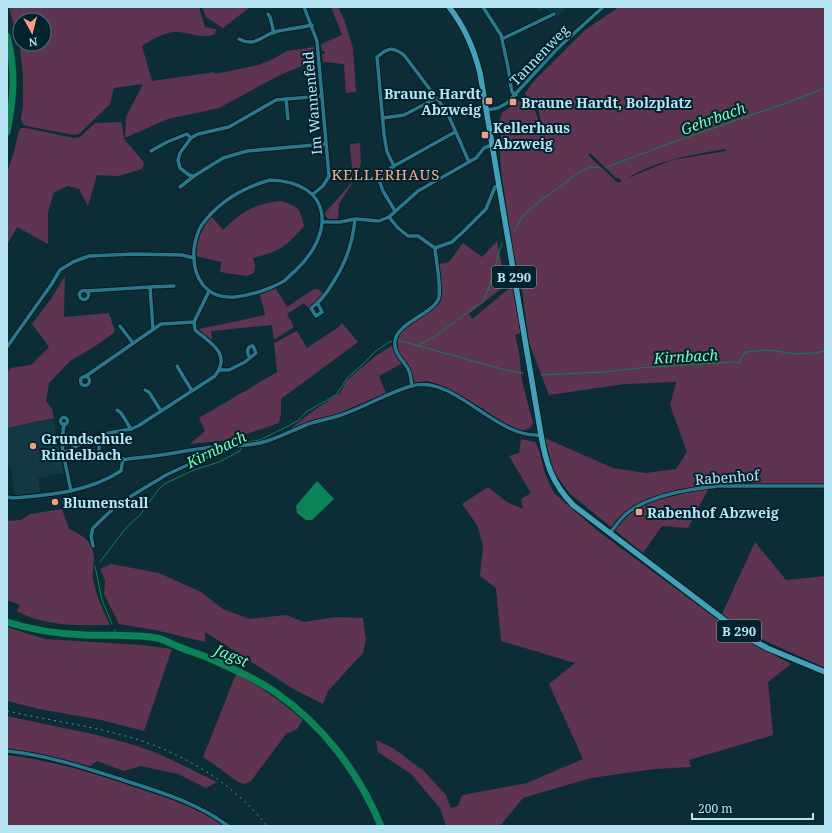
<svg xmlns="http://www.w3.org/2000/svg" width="832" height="833" font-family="'Noto Serif',serif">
<rect width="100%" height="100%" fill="#0c2d36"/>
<g fill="#123843">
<path d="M534,7H568L557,17L544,8L541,12Z"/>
<path d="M53,419L64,473L38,478L40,492L15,495L10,465H7V428Z"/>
</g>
<g fill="#5e3450" fill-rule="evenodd">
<path d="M9,7H199L205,27L216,29L215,34C202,40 190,32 177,32C166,31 151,40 142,46L152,81L215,72V74L258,65L269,61L287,51L314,47L315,62H312L280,75L219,108L168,119L127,137H125L126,117L143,84L114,88L110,104L79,134L74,135L26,126L23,124L21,119L23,105V75L20,48ZM20,20H44V44H20Z"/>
<path d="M202,7H250L223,28L206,17Z"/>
<path d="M331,7H338L344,19L353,48L356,92L346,93L344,64L323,62L322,54H325V51H322L321,44L342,35Z"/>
<path d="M619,7H825V484L710,486L688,528L662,526L643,553L569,493L554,472L545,438L613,468L646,473L676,469L687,452L670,405L676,382L625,384L549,395L529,343L522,290L513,251L501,171L500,155L501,138L500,120L502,113L519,101L525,104L527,110L534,108L544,136L538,108L525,94L533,82L585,30ZM725,149L726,151L672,160L628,178C657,160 692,155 725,149ZM590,153L612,174L615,177L619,178L622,181L618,183L588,155Z"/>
<path d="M120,122L122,124L124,139L142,160L144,164L142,169L119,176L97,175L88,206L79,189L68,186L54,192L48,212V244L17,227L7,245V172L13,155L19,131L21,128H26L74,138L80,137L95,123Z"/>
<path d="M360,143L361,162L358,174L339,204L338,219H328L326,217L325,213L353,181L350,144Z"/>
<path d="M281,201C299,207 300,208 304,226C286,247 280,251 253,258L255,265L254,273L247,276L220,272L221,262L196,256C197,239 201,230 211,216L223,230C241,212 256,203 281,201Z"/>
<path d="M497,241L506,285L469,314L472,319L512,286L521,333L515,335L519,351L522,381L533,423L530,428L521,431L502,422L480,407L443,386L427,381L415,383L410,369L398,351L397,338L401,332L436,305L441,297L438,264L449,262L463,243L482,257Z"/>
<path d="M65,276L64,317L109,313L115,332L94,347L70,361L49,383L46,401L52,409L54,418L7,428V373L11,368L31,365L49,347L32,324L51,299Z"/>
<path d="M275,287L287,307L314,289H318L323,293L316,303L308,308L304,303L287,314L294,327L274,340L272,325L211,331L212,340L202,333L199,329L265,315L260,294Z"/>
<path d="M342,323L358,342L281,399V414L279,423L229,440L190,444L205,431L199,418L277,372L274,343L297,331L307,348L340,326Z"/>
<path d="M393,345L394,352L403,363L379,376L386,393L342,412L308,422L290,429L313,411L340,393L347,380L377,355Z"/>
<path d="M521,439L535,442L539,450L545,474L554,493L598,531L737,634L791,664L768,682L773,735L689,760L691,767L654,769L591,778L523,798L500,826H446L440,808L411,774L378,752L376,740L393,748L424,771L446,795L451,808L458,806L462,795L527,783L583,759L549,684L575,663L501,641L496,588L480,576L483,545L477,525L462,504L488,487L507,502L523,509L521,499L531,493L509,456L519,453Z"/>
<path d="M62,509L69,529C84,536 94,542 94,560C94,567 92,573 93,579C96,596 103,610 110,625C79,625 45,627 17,611L20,605L7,600V521L21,520L30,514Z"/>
<path d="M755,542L786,580L825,576V668L742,630L722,614Z"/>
<path d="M111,564L159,573L201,592L223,609L249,619L286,615L304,622L336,617L363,618L366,640L363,653L328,691L323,704L295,690L205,632V642L155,630L119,624L104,594L105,580L100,569Z"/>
<path d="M7,627L45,639L141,645L172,649L144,731L101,720L39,709L7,701Z"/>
<path d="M236,674C261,686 282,702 303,720L297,729L286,734L251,781L245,784L238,782L212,763L203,757Z"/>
<path d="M7,716C48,725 90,732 130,744C159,752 190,769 217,782L206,788L178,774L141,766L124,771L97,761L90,766L7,748Z"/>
<path d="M7,755C52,760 97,774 140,789C167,798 200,808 223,826H7Z"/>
</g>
<path fill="#0c8356" d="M317,481L334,499L312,520H306L297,513L296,506Z"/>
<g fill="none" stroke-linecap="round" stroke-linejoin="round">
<g stroke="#0c8356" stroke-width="1">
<path d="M607,167L676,141L789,102L825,88"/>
<path d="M513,233L515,231L522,217L535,205L581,171L592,167L601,168"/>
<path d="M398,340L505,370L523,373"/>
<path d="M417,346L434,337L483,301L488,290L502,243"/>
<path d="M541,375L603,372L639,368L733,362L739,363L745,352L768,350L796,354L814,353L825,351"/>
<path d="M246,443L247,442L260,440L288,426L299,420L306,412L336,395L348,377L360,367L376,351L389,342L392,341"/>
<path d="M100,562L125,529L140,515L158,490L164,484L194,470L219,462L240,451L242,447"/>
<path d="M95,566L102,600L112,624"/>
<path d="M115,630L116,635"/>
</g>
<g stroke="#0c8356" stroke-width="7">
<path d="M7,36C16,71 14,97 7,132"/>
<path d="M7,622C32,630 58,634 85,635C109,636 133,634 157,638C164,639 170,644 177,646C188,651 200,654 211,659C233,669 255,678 275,692C323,725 359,773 381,826"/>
</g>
<g stroke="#061317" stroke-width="5">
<g id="street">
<path d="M304,7L317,41L329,176L323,186L313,194"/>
<path d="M483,7L501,35L508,67L511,87L512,92L516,95"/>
<path d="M268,14L270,17L274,33"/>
<path d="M239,39C254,47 261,37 274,32C286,29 300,28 312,25"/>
<path d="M502,39L554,14"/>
<path d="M286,99L288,119"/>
<path d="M487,110L498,108L507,103L558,48L603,7"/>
<path d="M383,118L404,115L437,98"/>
<path d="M151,151L167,142L187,134L191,138"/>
<path d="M394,166L387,152L384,134L377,57C388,48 392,46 404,55L447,112L469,162"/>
<path d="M194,176L189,175L180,168L178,160L180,153L191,138L198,134L229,127L276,100L322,96"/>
<path d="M270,180C334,182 335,234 295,271C291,274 288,278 284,281C270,289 251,295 235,297C205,299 192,277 194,249C195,242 197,233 201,226C218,202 242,188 270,180Z"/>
<path d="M180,187L194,176L223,158L247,151L326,144"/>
<path d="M395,211L383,191L380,183L382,174L394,166L455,132"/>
<path d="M389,217L398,228L408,236H418L435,248L452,242L464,231L486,209L495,187L499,186"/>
<path d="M323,222H340L355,219L379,221L389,217L418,191L476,158L484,148L492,145"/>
<path d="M150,287L174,286"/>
<circle cx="84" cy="295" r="4.5"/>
<path d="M86,291L150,287L153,329"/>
<path d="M209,291L194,322L195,330C210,343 232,353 215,376L138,426L131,429L103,434L99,438V450C102,454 106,458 111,459C119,461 128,459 135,458C161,456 187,450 213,447C231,445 249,447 267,441C280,437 293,430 306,425C318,420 330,419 341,415C365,407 387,393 411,386C455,374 495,439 541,435"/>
<path d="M318,304L322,312L316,316L311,308C326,299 344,266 349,249C352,240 354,229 355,219"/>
<path d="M120,326L133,343"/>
<path d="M7,347L51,285L60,270L73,262L89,256L135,254L182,255L194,258"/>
<path d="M177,366L192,391"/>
<path d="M219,370H229L245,362L256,353L253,346H251C246,348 247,354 250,358"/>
<path d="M86,376L161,324L194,322"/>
<circle cx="85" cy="381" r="4.5"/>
<path d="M412,386C411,381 411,375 409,371C405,361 393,354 395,341C397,322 436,313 439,297C441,283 436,262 435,248"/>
<path d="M145,390L149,392L161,411"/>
<path d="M117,410L121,413L131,429"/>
<circle cx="64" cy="421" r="3.5"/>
<path d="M64,424L62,440L63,453L71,491"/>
<path d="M63,453L94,437L99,438"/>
<path d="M7,497L13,498C51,495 88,492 121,471L123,459"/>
<path d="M610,533C615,527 620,519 626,514C648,495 689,489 718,486H825"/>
<path d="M93,546L91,536L93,528L118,504L166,475L194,462L227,450L228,445"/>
<path d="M7,751C46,755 83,767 120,779C157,791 196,802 228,826"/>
</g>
</g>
<g stroke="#061317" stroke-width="7">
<path id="primary" d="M449,7C465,27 474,49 480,73L541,435C546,464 552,483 573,505L744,635L767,648L825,672"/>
</g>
<use href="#street" stroke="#28788e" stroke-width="3.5"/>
<use href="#primary" stroke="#44a1bc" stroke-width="5.5"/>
<path stroke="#668d9a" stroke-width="1" stroke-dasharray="2 4" stroke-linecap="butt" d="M7,711C42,719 79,724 114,733C173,747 229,778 267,826"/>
</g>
<g fill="#f39f82" stroke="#02232c" stroke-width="1.5">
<rect x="485" y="97" width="8" height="8" rx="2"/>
<rect x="509" y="98" width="8" height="8" rx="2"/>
<rect x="481" y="131" width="8" height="8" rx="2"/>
<circle cx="33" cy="446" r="4"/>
<circle cx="55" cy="502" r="4"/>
<rect x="635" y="508" width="8" height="8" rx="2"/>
</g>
<g text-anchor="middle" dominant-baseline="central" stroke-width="4" stroke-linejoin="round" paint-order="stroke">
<g fill="#02232c" stroke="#80aab7" stroke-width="1">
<rect x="492" y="266" width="44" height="22" rx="3"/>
<rect x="717" y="620" width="44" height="22" rx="3"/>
</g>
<g font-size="13" font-weight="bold" fill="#b6e4f3">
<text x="514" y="277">B 290</text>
<text x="739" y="631">B 290</text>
</g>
<g font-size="14" fill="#b6e4f3" stroke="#02232c">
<text transform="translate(539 55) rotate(-46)">Tannenweg</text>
<text transform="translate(312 103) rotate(-95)">Im Wannenfeld</text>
<text transform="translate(727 477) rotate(-4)">Rabenhof</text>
</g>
<g font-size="14" font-weight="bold" fill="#b6e4f3" stroke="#02232c" text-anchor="start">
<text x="481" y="93" text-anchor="end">Braune Hardt<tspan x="481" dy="16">Abzweig</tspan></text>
<text x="521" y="102">Braune Hardt, Bolzplatz</text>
<text x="493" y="127">Kellerhaus<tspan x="493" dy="16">Abzweig</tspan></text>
<text x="41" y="438">Grundschule<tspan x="41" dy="16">Rindelbach</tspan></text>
<text x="63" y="502">Blumenstall</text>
<text x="647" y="512">Rabenhof Abzweig</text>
</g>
<g font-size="15" font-style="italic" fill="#76fbba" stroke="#02232c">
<text transform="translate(713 118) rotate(-20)">Gehrbach</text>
<text transform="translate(686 356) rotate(-3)">Kirnbach</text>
<text transform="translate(216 449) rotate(-26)">Kirnbach</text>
<text transform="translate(232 655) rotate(23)">Jagst</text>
</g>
<g font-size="15" letter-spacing="1" fill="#f9ab90" stroke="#02232c">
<text x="386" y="174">KELLERHAUS</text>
</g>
</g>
<rect width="832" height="833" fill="none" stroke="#b6e4f3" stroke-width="16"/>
<g transform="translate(32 32) rotate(173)"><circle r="19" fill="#02232c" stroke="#4a707c"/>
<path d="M0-3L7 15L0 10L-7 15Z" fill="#f39f82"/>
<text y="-6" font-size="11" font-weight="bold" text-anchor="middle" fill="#b6e4f3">N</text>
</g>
<path d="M692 813v6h121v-6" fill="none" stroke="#b6e4f3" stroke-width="2"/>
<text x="698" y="813" font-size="12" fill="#b6e4f3" stroke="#02232c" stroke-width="3" paint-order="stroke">200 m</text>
</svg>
